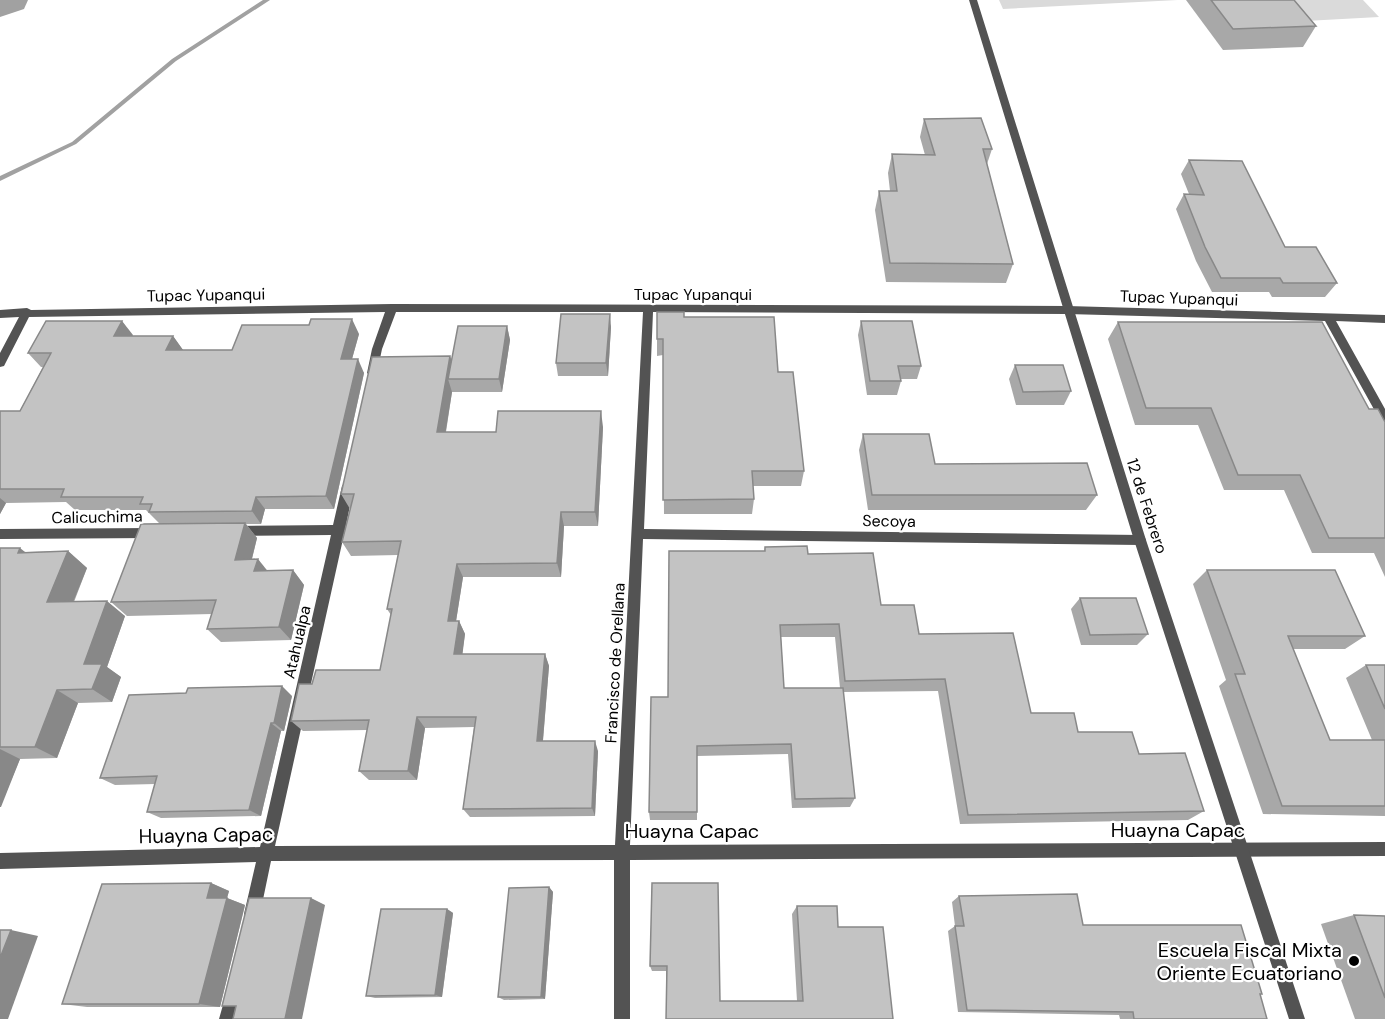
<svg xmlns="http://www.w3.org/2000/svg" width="1385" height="1019" font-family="'DM Sans',sans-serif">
<rect width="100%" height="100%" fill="#fff"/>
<g fill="#dadada">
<path d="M999,0H1178L1003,9Z"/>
<path d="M1267,0H1363L1379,17L1287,22Z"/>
</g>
<path fill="#a1a1a1" d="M0,0H28L24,9L0,17Z"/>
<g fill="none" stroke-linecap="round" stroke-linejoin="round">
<path fill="#a1a1a1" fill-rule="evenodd" d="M263,0H270L176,61L76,144L0,181V176L72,142L172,59Z"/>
<g fill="#535353" fill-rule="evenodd">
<path d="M392,304L1067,306L1385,315V323L1336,321L1385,409V423L1381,422L1325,321L1067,314L653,312L644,529L1140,535L1144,536L1146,540L1144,544L1140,545L643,539L630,845L1385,842V856L630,860V1019H614V860L271,861L260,914L258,920L252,922L246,920L244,914L256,862L0,869V853L260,847L331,535L235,536L231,535L229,531L231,527L235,526L333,525L342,486L344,483H352L354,486L345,530L275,846L615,845L643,312H396L382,349L377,373L372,377L367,373L372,349L385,312L29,317L4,366L0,367V353L19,317L0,318V310L27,308L31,310Z"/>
<path d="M152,528L156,529L158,533L156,537L152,538L0,539V529Z"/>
<path d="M234,985L240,987L242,993L235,1019H219L228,987Z"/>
</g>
<path fill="#535353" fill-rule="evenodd" d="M969,0H977L1146,540L1305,1019H1289L1134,540Z"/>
</g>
<g fill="#a8a8a8" fill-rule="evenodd">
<path d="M1186,0H1294L1316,26L1303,47L1223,50Z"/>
<path d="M924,119L992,149L987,164L1013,264L1006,283L886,282L875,210L879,191H890L888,173L892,154L925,155L920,137Z"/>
<path d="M1189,160L1285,247L1337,283L1325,297H1272L1269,292H1212L1196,261L1176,209L1184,194H1189L1181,174Z"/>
<path d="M684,317L778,372L804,471L801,486H753L754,499L752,514H664L663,355L657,356V339Z"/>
<path d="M122,321L132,336H173L183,350H232L359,334L352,359L364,373L334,509H265L261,524H246L257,538L252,559L267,571L293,570L304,585L291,640L221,642L207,629L212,614L127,616L111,602L160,524L146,510H75L66,502L6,503L0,514V411H20L43,367H41L28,353Z"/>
<path d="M861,321L921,366L917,379H901V381L897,395H867L858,335Z"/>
<path d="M1118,322L1369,409L1385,422V577L1374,553H1312L1284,490H1224L1198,425H1135L1108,339Z"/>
<path d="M507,326L510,340L502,392H452L446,432H496L603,427L598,526H564L561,577H463L456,621H459L465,634L462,654H545L549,666L543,741L598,751L595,816L470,817L463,809L474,727L425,728L417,780H369L359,771L367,730L303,731L291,721L312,684L380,670L391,615L387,609L398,555L351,556L342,542L350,509L341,494L450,356L451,360Z"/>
<path d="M611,327L608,376H558L556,363Z"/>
<path d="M1015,365L1071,391L1064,405H1016L1009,379Z"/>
<path d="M863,434L935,464L1097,495L1086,510H868L859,450Z"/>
<path d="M765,547L808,554L881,605L919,634L1031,713L1078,732L1139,754L1204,811L1188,820L960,824L938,691L843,692L855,798L850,807L792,808L788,754L697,756V820H650L649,812L668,697L764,551ZM781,637H835L840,688H784Z"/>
<path d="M0,548L26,552L68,551L87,568L74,602L125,616L107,667L121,677L112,702L78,703L57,758L20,759L0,807Z"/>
<path d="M1207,570L1365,636L1345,649H1293L1330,740H1372L1346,678L1366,665H1385V816L1263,814L1219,686L1226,680L1193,584Z"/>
<path d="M1080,598L1148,634L1137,645H1081L1071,609Z"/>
<path d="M292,696L284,731H281L261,816L161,818L147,812L155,784L115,785L100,778Z"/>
<path d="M211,883L229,891L227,898L245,905L220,1007H87L62,1004Z"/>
<path d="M652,883L720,1001H797L792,914L797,906L838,927L893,1019H666V971H652L650,966Z"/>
<path d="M549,887L553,892L545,999L504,1000L498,997Z"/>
<path d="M959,896L1083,925L1260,994L1267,1019H1120L1119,1015L958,1012L948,931L955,926L952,902Z"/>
<path d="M447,909L453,913L442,997L375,998L366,996Z"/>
<path d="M1354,915L1385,916V1019H1355L1321,924Z"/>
</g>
<g fill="#888">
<path d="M610,314L611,327L608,376L606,363Z"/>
<path d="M352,319L359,334L348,373L341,359Z"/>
<path d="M122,321L133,335L125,351L114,336Z"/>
<path d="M507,326L510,340L502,392L499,379Z"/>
<path d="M173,336L183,350H166Z"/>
<path d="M450,356L456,372L448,379L452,392L443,448L437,432Z"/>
<path d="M358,359L364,373L334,509L326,496Z"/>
<path d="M601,411L603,427L598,526L595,512Z"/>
<path d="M256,497L265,509L261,524L252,511Z"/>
<path d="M0,498L6,503L0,514Z"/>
<path d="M561,512L564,526L561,577L557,563Z"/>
<path d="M245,523L257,538L248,574L235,560Z"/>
<path d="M20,548L40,564L18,553Z"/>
<path d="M68,551L87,568L67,617L47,602Z"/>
<path d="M258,559L270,574L254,571Z"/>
<path d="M457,564L463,577L454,634L448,621Z"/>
<path d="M293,570L304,585L291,640L279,627Z"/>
<path d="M107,601L125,616L107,667L121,677L112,702L92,689L84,664Z"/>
<path d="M459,621L465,634L461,666L454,654Z"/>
<path d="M545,654L549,666L542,751L537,741Z"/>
<path d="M282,686L292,696L284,731L274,723Z"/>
<path d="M57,690L78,703L57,758L35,747Z"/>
<path d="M417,717L425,728L417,780L408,771Z"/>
<path d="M271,723L281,731L261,816L249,810Z"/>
<path d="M595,741L598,751L595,816L592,808Z"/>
<path d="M0,749L20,759L1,807H0Z"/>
<path d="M211,883L229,891L227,898L245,905L220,1007L199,1004L207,898Z"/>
<path d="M549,887L553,892L545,999L541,997Z"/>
<path d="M311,898L325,905L302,1019H285Z"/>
<path d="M447,909L453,913L442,997L435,995Z"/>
<path d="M11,930L38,936L8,1019H0V958Z"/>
</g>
<g fill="#c3c3c3" stroke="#888" stroke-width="1.5">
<path d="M1211,0H1294L1316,26L1233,29Z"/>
<path d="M981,118L992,149H983L1013,264L890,263L879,191H897L892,154L935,155L924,119Z"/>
<path d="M1189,160L1242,161L1285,247H1316L1337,283H1283L1280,278H1221L1205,247L1184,194L1204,195Z"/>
<path d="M657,312H684V317H774L778,372H793L804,471H752L754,499L663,500V339H657Z"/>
<path d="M561,314H610L606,363H556Z"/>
<path d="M311,319H352L341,359H358L326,496L256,497L252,511L149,512L152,504H140L143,497H61L64,489H0V411H20L51,353H28L46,321H122L114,336H173L166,350H232L242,325H309Z"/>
<path d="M861,321H912L921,366H898L901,381H870Z"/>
<path d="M1118,322H1322L1369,409H1378L1385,422V538H1329L1300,475H1238L1211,408H1146Z"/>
<path d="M458,326H507L499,379H448Z"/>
<path d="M450,356L437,432H496L498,411H601L595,512H561L557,563L457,564L448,621H459L454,654H545L537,741H595L592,808L463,809L476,717H417L408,771H359L369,720L291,721L299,684H312L316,670H380L392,609H387L401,541L342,542L354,494H341L372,357Z"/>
<path d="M1015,365H1063L1071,391L1023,392Z"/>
<path d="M863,434H929L935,464L1087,463L1097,495H872Z"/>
<path d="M245,523L235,560L258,559L254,571L293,570L279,627L207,629L216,600L111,602L141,524Z"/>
<path d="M807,546L808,554L873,553L881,605H914L919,634L1013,633L1031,713H1074L1078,732H1132L1139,754L1185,753L1204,811L968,815L945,679L845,681L839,624L780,625L784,688H843L855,798L795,799L791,744L697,746V812H649L651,697H668L669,551H765V547Z"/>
<path d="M0,548H20L18,553L68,551L47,602L107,601L84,664H102L92,689L57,690L35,747H0Z"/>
<path d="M1207,570H1335L1365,636H1288L1330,740H1385V806H1282L1235,674H1245Z"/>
<path d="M1080,598H1136L1148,634L1090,635Z"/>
<path d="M1366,665H1385V709Z"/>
<path d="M282,686L274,723H271L249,810L147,812L157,776L100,778L129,695L186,693L188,688Z"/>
<path d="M211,883L207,898H227L199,1004H62L102,884Z"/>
<path d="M652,883H718L720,1001H803L797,906H837L838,927H883L893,1019H666L667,966H650Z"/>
<path d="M549,887L541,997H498L509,888Z"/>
<path d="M1077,894L1083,925H1241L1262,994H1260L1267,1019H1134L1133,1012L967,1010L955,926H964L959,896Z"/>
<path d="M249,898H311L285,1019H233L236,1006H222Z"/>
<path d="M381,909H447L435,995L366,996Z"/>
<path d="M1354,915L1385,916V998Z"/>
<path d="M0,930H11L0,958Z"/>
</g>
<circle fill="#000" stroke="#fff" stroke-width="2" cx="1354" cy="961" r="6"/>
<g text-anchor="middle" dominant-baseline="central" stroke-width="4.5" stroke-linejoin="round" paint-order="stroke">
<g font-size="16" fill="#000" stroke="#fff">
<text x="693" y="294">Tupac Yupanqui</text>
<text transform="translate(206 295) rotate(-1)">Tupac Yupanqui</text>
<text transform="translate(1179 298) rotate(2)">Tupac Yupanqui</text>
<text transform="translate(1147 506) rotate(72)">12 de Febrero</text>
<text transform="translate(97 517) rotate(-1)">Calicuchima</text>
<text transform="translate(889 521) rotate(1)">Secoya</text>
<text transform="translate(297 642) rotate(-77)">Atahualpa</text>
<text transform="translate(615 663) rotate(-87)">Francisco de Orellana</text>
</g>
<g font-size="20" fill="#000" stroke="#fff">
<text x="1178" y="830">Huayna Capac</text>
<text x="692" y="831">Huayna Capac</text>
<text transform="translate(206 835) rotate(-1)">Huayna Capac</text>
</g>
<g font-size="20" fill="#000" stroke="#fff" text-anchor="end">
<text x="1342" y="950">Escuela Fiscal Mixta<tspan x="1342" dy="23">Oriente Ecuatoriano</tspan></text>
</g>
</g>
</svg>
